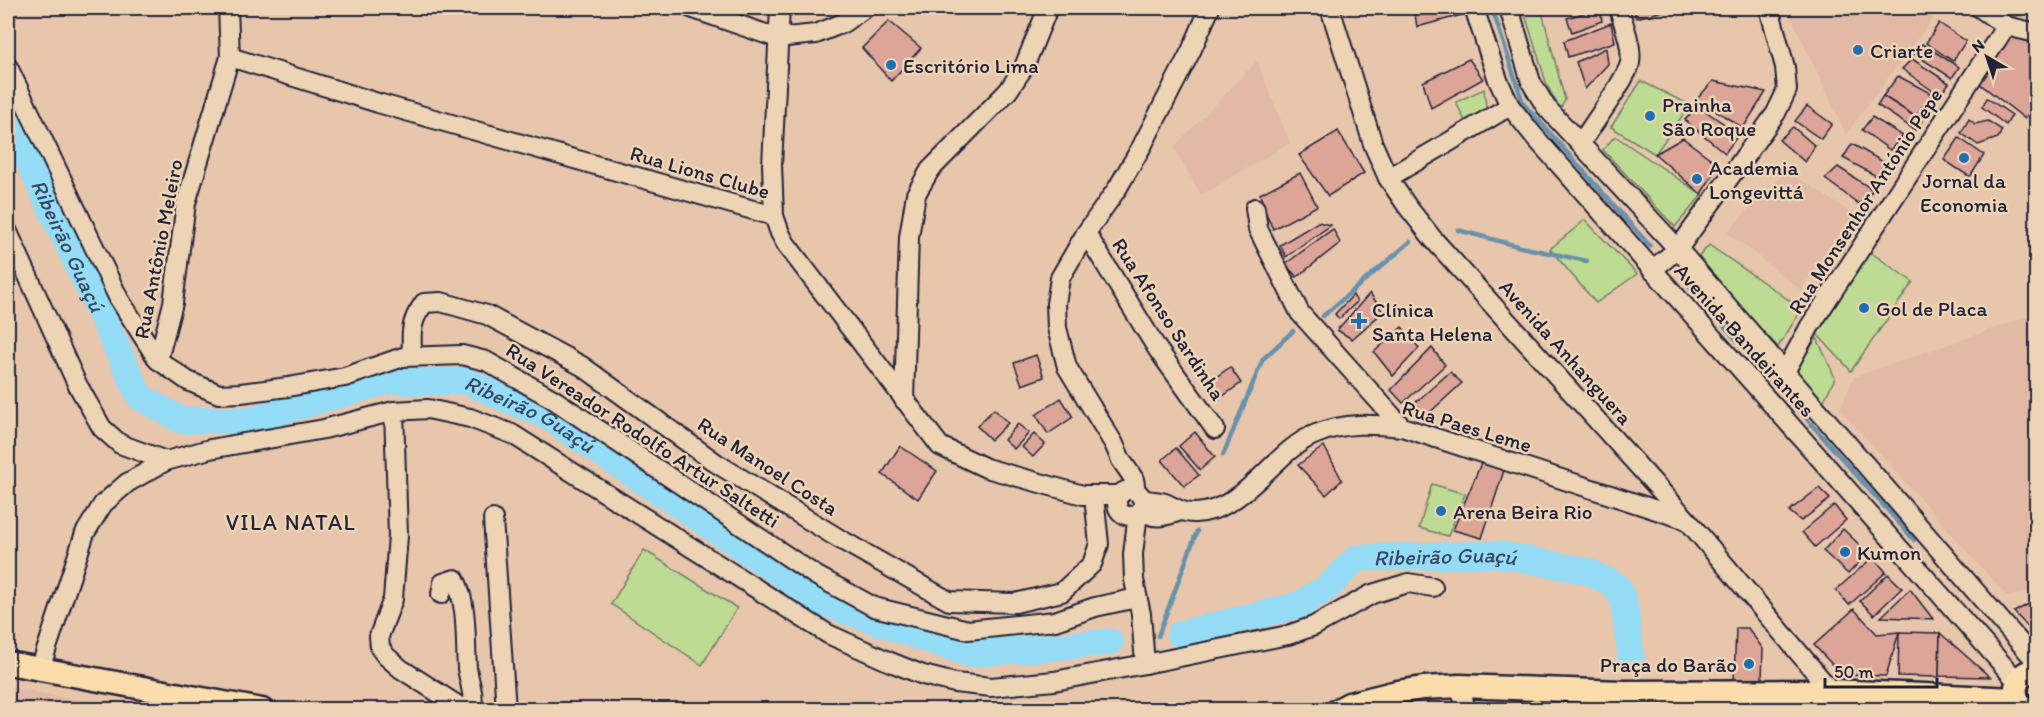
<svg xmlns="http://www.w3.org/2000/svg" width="2044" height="717" font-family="Itim,sans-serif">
<rect width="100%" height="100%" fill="#e8c6ac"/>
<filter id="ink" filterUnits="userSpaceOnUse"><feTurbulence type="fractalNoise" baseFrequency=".0167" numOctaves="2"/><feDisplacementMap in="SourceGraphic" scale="12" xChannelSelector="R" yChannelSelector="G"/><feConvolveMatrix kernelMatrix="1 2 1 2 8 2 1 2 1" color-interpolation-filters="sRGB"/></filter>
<g filter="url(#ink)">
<g fill="#e1b9a4">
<path d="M1787,8H1941L1846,134Z"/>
<path d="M1257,61L1290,143L1201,195L1174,147Z"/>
<path d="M1786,170L1853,214L1801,290L1727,232Z"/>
<path d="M2036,314V589L2008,597L1840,409L1854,377Z"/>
<path d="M8,687L129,709H8Z"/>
</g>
<g fill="#bedb93" stroke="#707e67" stroke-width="1.5">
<path d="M1523,8H1541L1565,100L1560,109L1547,85Z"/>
<path d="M2002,8H2031L2032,13L2014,16Z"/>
<path d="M1641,81L1690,105L1655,154L1611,127Z"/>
<path d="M1484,89L1487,114L1466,123L1456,102Z"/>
<path d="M1615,136L1702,195L1675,227L1603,150Z"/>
<path d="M1585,220L1637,274L1596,303L1550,249Z"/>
<path d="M1709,245L1802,309L1778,347L1696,260Z"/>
<path d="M1870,252L1913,282L1851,371L1817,334Z"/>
<path d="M1817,338L1835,378L1823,402L1795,370Z"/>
<path d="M1432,484L1465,494L1448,536L1419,528Z"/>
<path d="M644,550L737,608L702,665L611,604Z"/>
</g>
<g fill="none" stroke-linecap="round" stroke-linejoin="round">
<g stroke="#6792ac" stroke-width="4.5">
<path d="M1492,8L1523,103L1650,246"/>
<path d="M1458,230L1521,247L1587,261"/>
<path d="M1688,285L1914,540"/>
<path d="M1323,316L1410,242"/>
<path d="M1223,455L1263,359L1293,331"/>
<path d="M1158,636L1197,531"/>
</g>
<g stroke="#95dcf7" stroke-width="27">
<path id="s1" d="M8,118L140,397L181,420H249L391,380L418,382L466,381L548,417L824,603L969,654L1110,642"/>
<path id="s2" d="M1180,634L1299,605L1328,587L1357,558L1497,554L1587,571L1617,586L1624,602L1631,658"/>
</g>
</g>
<g fill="#dda598" stroke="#22223b" stroke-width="1.5">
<path d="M1414,8H1459L1462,15L1417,27Z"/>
<path d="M1600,8L1602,21L1572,32L1567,18Z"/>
<path d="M1639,8H1675L1636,18L1634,9Z"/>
<path d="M889,21L921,48L891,81L862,48Z"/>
<path d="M1611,23L1615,42L1568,57L1564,41Z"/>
<path d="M1939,23L1966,41L1953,61L1926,43Z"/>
<path d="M2008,29L2036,34V107L2024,118L1975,80Z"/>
<path d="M1922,44L1959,67L1952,78L1914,54Z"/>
<path d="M1606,48L1608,64L1585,89L1576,62Z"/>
<path d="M1469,59L1483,79L1431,108L1423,82Z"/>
<path d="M1912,59L1949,83L1940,96L1902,69Z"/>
<path d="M1898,76L1932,94L1916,117L1883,96Z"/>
<path d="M1713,81L1766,92L1743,128L1697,99Z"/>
<path d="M1883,96L1922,121L1915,130L1877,105Z"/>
<path d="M1987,98L2012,115L2006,125L1982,107Z"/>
<path d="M1698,106L1739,134L1725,153L1685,120Z"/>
<path d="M1807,106L1832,124L1821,139L1795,121Z"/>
<path d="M1872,117L1903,136L1890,150L1862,130Z"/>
<path d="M1969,119L1975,124L1988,121L2002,130L1998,138L1978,145L1961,133Z"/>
<path d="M1793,127L1815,146L1805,162L1779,140Z"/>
<path d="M1338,131L1364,173L1328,196L1299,155Z"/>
<path d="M1683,138L1719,165L1701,194L1655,154Z"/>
<path d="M1959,138L1984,155L1970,177L1944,160Z"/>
<path d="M1852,144L1885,163L1878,177L1843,158Z"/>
<path d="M1838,167L1873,190L1859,204L1825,179Z"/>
<path d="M1300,173L1317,206L1273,229L1264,209L1260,194Z"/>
<path d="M1318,222L1331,225L1286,257L1280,245Z"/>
<path d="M1333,229L1340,243L1297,277L1285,264Z"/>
<path d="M1370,293L1383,312L1352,339L1337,330Z"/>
<path d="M1353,295L1357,302L1339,319L1335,314Z"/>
<path d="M1402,327L1419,348L1393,376L1374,352Z"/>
<path d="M1432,348L1445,365L1403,403L1391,390Z"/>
<path d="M1036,355L1044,377L1022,385L1014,363Z"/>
<path d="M1230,367L1241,383L1219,399L1208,383Z"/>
<path d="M1450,372L1462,383L1426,416L1415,403Z"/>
<path d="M1061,398L1073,417L1048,434L1036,415Z"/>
<path d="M994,409L1008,423L991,440L977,426Z"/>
<path d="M1018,424L1029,433L1014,449L1004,440Z"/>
<path d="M1195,432L1215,457L1200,470L1179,446Z"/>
<path d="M1034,434L1045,444L1033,457L1022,447Z"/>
<path d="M900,446L937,471L918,499L882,474Z"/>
<path d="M1324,446L1342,480L1326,495L1298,465Z"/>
<path d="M1176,448L1199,475L1184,486L1162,460Z"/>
<path d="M1485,454L1507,461L1482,538L1453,530Z"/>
<path d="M1819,488L1830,499L1801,521L1789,511Z"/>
<path d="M1834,505L1846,520L1815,547L1802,532Z"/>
<path d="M1843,529L1868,553L1848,574L1823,551Z"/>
<path d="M1873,557L1886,572L1849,605L1836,590Z"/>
<path d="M1888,574L1902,588L1874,615L1860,601Z"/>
<path d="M1910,589L1933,619L1881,617Z"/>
<path d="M2036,600V636L2014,612Z"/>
<path d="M1854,609L1877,634L1899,632L1886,676L1842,675L1814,645Z"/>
<path d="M1736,628H1748L1763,649L1762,680H1734Z"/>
<path d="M1899,632L1940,633L1939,677L1898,676Z"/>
<path d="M1940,633L1990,677L1939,676Z"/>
<path d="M1780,705H1898V710H1779Z"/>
</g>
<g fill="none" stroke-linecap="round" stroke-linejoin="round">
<g stroke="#22223b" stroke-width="22">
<g id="minor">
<path d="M691,8L777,38L816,34L843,23L865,8"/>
<path d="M780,8L772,165L774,216L780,233L786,244L940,446L986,468L1083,495H1120"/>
<path d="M1330,8L1373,144L1388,178L1407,206L1433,239L1688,521L1831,691"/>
<path d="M1474,8L1498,80L1510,106L1534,136L2017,681"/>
<path d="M1509,8L1531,82L1546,107L1678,249L2036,661"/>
<path d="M1980,8L2006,26L2036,33"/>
<path d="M230,57L378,103L774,216"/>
<path d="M8,67L119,299L158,360L188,381L219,394L241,393L288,387L345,377L403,357L462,355L486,361L553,399L815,575L874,607L968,630L1055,621L1095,607L1137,598"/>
<path d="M1581,143C1592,125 1626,80 1630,63C1633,46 1623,24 1619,8"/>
<path d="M1388,178L1510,106"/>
<path d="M1255,208L1258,229L1300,313L1402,427"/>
<path d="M8,232L77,384L102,428L120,444L166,461"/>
<path d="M1086,233L1158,350L1215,429"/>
<path d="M1652,270L1678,249L1776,113L1787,90L1785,67L1769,8"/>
<path d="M410,356C413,348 411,340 412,331C413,319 418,312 424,303L441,302L487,315L582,366L716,463L838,538L949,601L1015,603L1062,592L1092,564L1099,544L1095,506"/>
<path d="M158,360L173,303L186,203L230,57L228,8"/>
<path d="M1785,372L1810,326L2006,26"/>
<path d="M904,400L909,237L916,194L930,170L1008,91L1024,67L1048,8"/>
<path d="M394,411L398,536L393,599L379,636L380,648L386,656L401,669L465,710"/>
<circle cx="1130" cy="503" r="13"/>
<path d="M1136,492L1134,479L1121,460L1114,444L1067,367L1057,328L1056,304L1060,278L1086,233L1117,189L1142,146L1191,51L1210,8"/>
<path d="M1142,499C1149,501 1158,501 1165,503C1174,507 1184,514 1195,513C1246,511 1274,450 1316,434C1346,422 1371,424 1402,427L1687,520"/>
<path d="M1141,510C1155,521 1165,516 1181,511"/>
<path d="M1138,513L1133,554L1134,580L1141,614L1145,664"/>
<path d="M493,519L506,710"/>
<path d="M441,594L443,583L455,579C468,605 465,639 467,668C469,682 475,695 472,710"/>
<path d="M40,669L85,533L103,504L127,483L166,461L210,449L324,429L394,411L428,409L470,418L512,434L828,634L888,661L923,675L955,683L991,687L1054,681L1145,664L1288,635L1314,626L1372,594L1408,583L1433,587"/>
<path d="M1460,686L1466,710"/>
</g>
</g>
<g stroke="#22223b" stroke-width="27">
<g id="major">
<path d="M8,663L262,710"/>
<path d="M2026,709C2008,696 2015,672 2036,670"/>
<path d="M1338,710L1349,704L1397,692L1423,688L1460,686L1621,692L1831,691L2016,699"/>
</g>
</g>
<use href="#minor" stroke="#ecd4b4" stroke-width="18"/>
<use href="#major" stroke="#faddab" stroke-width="22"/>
</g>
</g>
<g fill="#1f6fb2" stroke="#ecd4b4" stroke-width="2">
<circle cx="1858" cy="50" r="6"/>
<circle cx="891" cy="65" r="6"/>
<circle cx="1650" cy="116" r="6"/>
<circle cx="1964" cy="158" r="6"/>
<circle cx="1697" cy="179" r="6"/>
<circle cx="1864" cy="308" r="6"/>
<path d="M1356 312h6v6h6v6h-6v6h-6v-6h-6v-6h6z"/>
<circle cx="1441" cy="511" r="6"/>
<circle cx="1845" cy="552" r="6"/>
<circle cx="1749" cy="664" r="6"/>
</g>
<g text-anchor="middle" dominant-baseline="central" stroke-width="5" stroke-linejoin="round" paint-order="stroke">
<g font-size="21" fill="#22223b" stroke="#ecd4b4" text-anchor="start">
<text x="1870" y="50">Criarte</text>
<text x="903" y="65">Escritório Lima</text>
<text x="1662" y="104">Prainha<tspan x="1662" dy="24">São Roque</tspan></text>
<text x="1709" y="167">Academia<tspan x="1709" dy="24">Longevittá</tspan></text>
<text x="1964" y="180" text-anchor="middle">Jornal da<tspan x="1964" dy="24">Economia</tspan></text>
<text x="1876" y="308">Gol de Placa</text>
<text x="1372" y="309">Clínica<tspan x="1372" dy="24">Santa Helena</tspan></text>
<text x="1453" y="511">Arena Beira Rio</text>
<text x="1857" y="552">Kumon</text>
<text x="1737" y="664" text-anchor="end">Praça do Barão</text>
</g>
<g font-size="21" fill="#22223b" stroke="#ecd4b4">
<text transform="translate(700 172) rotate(16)">Rua Lions Clube</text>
<text transform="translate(1865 201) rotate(-57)">Rua Monsenhor António Pepe</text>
<text transform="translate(158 249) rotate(-79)">Rua Antônio Meleiro</text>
<text transform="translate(1169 319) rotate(57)">Rua Afonso Sardinha</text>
<text transform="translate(1745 340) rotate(48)">Avenida Bandeirantes</text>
<text transform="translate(1566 352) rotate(48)">Avenida Anhanguera</text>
<text transform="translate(1467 426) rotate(17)">Rua Paes Leme</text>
<text transform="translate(643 435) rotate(33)">Rua Vereador Rodolfo Artur Saltetti</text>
<text transform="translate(768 466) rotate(33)">Rua Manoel Costa</text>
</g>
<g font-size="22" font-style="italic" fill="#394761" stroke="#ecd4b4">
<text stroke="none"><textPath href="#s1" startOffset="141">Ribeirão Guaçú</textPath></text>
<text stroke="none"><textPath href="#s1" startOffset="718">Ribeirão Guaçú</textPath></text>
<text stroke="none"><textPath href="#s2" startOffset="286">Ribeirão Guaçú</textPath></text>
</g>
<g font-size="22" letter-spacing="1.5" fill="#22223b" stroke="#ecd4b4">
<text x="291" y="522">VILA NATAL</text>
</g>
</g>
<rect width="2044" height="717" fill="none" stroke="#ecd4b4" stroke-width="30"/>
<rect x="15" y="15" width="2014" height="687" fill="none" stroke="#22223b" stroke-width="2" filter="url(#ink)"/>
<g transform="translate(1987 57) rotate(321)" stroke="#ecd4b4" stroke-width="4.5" paint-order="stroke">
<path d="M0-4.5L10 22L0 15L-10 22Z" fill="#22223b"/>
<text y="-9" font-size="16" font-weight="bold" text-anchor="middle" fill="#22223b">N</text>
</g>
<path d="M1825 678v9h112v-9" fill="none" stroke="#22223b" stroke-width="3"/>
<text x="1834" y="678" font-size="18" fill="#22223b" stroke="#ecd4b4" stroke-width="4.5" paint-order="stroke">50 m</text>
</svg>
